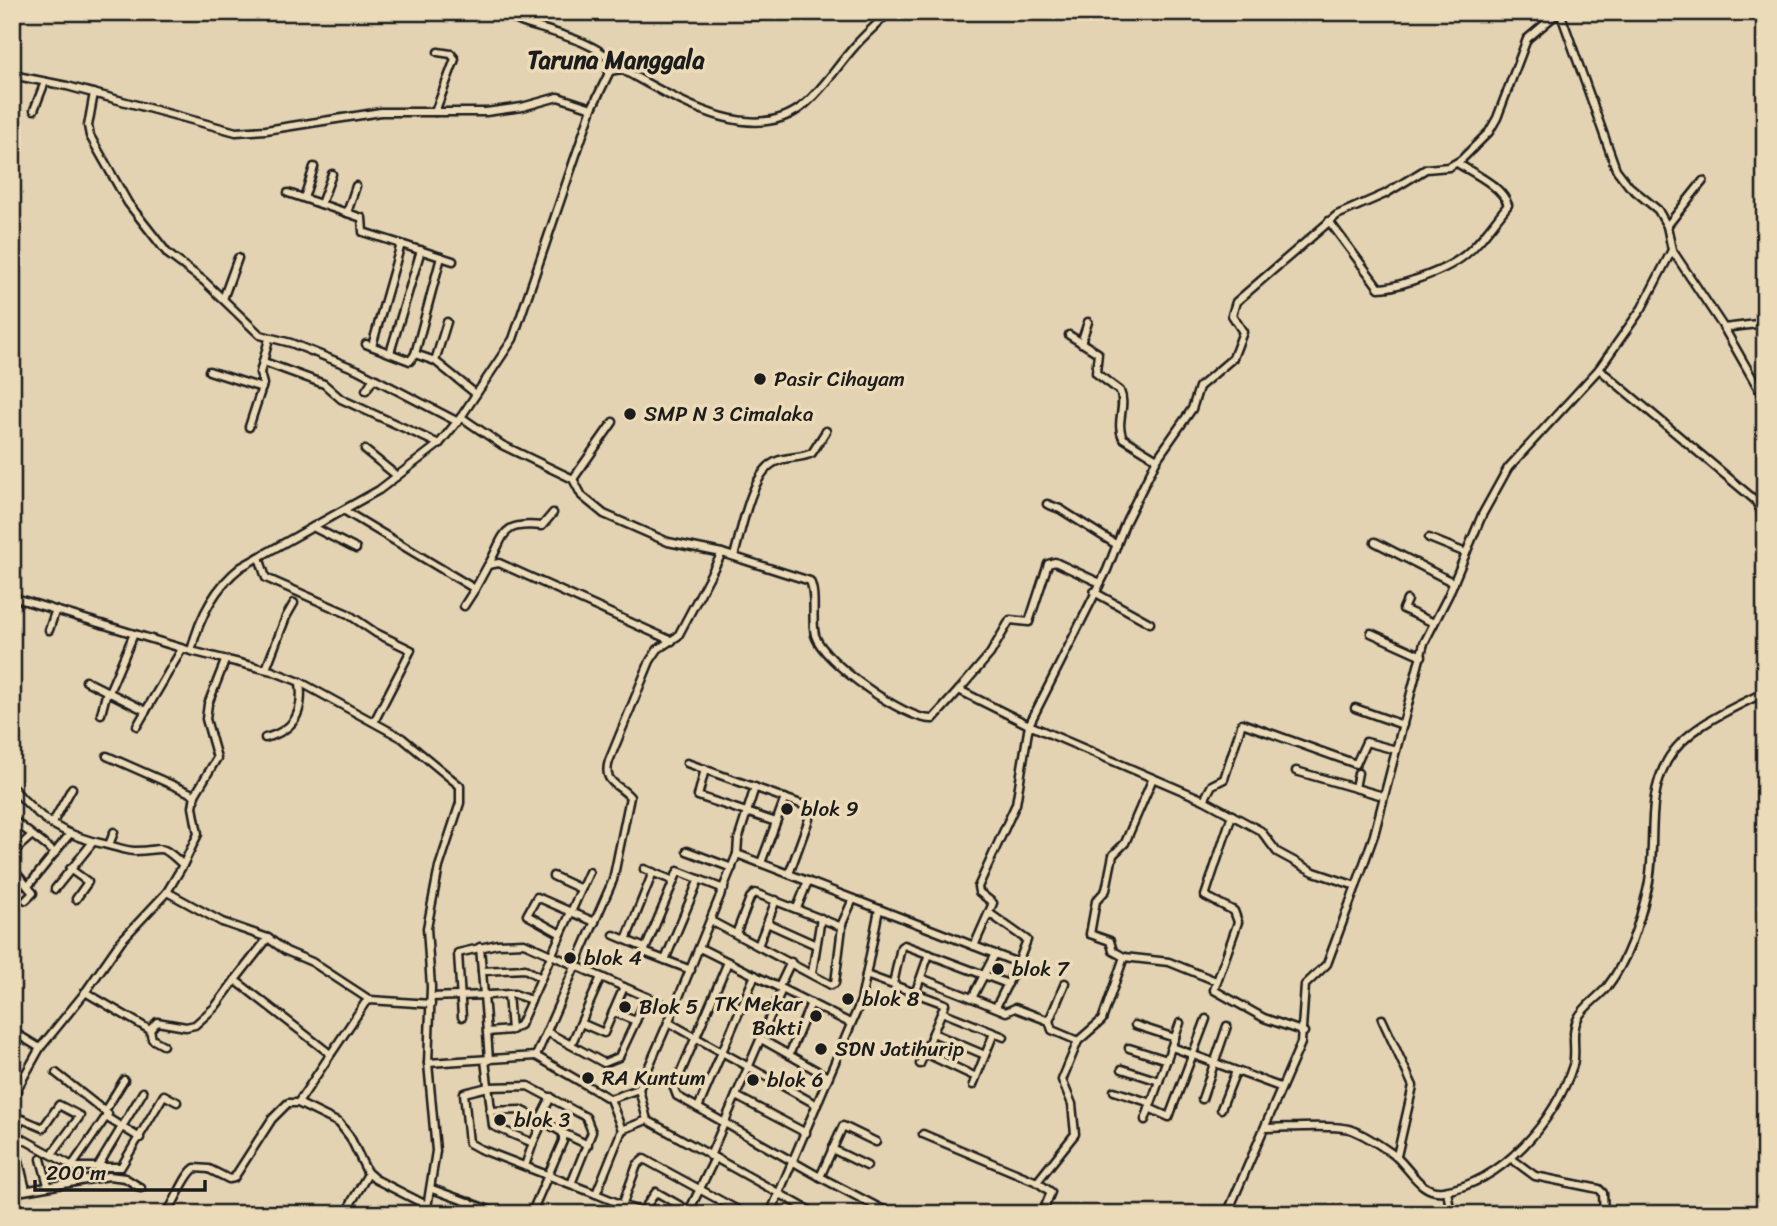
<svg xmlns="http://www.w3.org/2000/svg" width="1777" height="1226" font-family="Sriracha,sans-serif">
<rect width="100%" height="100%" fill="#e4d3b2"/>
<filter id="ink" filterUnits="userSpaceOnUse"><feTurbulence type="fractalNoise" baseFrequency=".0143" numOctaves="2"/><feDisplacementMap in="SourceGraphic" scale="14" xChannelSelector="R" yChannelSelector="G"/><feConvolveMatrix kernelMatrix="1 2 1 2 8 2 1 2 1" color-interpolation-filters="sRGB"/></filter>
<g filter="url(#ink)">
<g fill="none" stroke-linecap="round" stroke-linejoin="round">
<g stroke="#1c1c1c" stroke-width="11">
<g id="minor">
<path d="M510,12L513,18L521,22C545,31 607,43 615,68"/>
<path d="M1560,12L1616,169L1629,186L1658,210L1667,226L1672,250L1724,328L1765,400"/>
<path d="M12,75L67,86L236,132L266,130L381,112H486L522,107L558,97L592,108"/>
<path d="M94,93L88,126L90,136L128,203L168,254L204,281L260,335L291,343L358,370L458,422"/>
<path d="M34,110L45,82"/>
<path d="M435,112L455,59L451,54L438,52"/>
<path d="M288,193L362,218L363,232L401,244"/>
<path d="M304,198L314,167"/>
<path d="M321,204L332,174"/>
<path d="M347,213L356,186"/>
<path d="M1329,221L1379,288C1392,288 1405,283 1417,279C1470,261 1475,246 1508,205C1502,186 1473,173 1457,163"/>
<path d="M1667,226L1703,181"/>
<path d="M223,299L238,258"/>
<path d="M447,322L435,361L476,394"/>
<path d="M1724,328L1765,323"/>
<path d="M1069,335L1098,353L1096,373L1120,391C1127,406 1115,422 1123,438L1157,459"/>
<path d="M1081,343L1088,322"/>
<path d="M366,344L410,361L415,354L435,361"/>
<path d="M372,346L401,244L453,261"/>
<path d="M390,353L421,250"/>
<path d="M415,354L441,257"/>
<path d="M264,362L324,384L341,399L439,444"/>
<path d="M1599,369L1755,500L1761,511L1765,536"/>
<path d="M209,371L262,388"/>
<path d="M366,390L374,378"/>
<path d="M461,417L502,445L573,479L582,496L604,514L668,542L722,553"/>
<path d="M249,427L263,384L260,373L269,339"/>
<path d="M365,450L397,476"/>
<path d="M573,479L613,422"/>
<path d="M1047,504L1060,509L1117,545"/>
<path d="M345,511L475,589L488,565L499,563L672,641"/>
<path d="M313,527L356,549"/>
<path d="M1429,538L1466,553"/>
<path d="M1375,542L1454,583"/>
<path d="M734,556C741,533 751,473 775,462C786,456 800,459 812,453L826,431"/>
<path d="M259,557L266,578L348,614L376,633L411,650L375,720"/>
<path d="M489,564C506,533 501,522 542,526L553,513"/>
<path d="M1094,592L1150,623"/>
<path d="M12,597L191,651"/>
<path d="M1407,600L1403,609L1434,623"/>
<path d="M464,606L475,589"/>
<path d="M49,630L55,612"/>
<path d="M1371,633L1422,656"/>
<path d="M266,669L286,617L294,603"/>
<path d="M86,681L146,711"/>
<path d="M959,690L990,654L1010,620L1029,622L1048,564L1055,562L1098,582"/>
<path d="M109,692L133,636"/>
<path d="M1355,708L1403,725"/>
<path d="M101,714L107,691"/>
<path d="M137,726L182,649"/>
<path d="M265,738C295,730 304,712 300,682"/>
<path d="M107,756L195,795"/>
<path d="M687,763L809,807V819L789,874"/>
<path d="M705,769L698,796L776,822"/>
<path d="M1296,771L1383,796"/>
<path d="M12,787C41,821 64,836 108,845C117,847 126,851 135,851C164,851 158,841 183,865"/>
<path d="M1355,788L1358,773"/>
<path d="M1204,800L1212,785L1224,779L1242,723L1356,764L1366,742L1396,750"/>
<path d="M1232,815L1205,896L1234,911L1238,922L1214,990L1264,1018L1304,1032"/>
<path d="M12,819L55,853"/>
<path d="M52,824L72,788"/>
<path d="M109,845L114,832"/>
<path d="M687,851L732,868"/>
<path d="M12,853L31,836"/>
<path d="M737,854L738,840L755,787"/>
<path d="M761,863L785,798"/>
<path d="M12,868L33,893L26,900"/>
<path d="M70,869L88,882L76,899"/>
<path d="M644,869L674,881"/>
<path d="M589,872L571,912L595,922"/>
<path d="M553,876L581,889"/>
<path d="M29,885L69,835"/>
<path d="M1356,886L1374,835L1424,643L1448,596L1482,515L1508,468L1599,369L1642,308L1672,250"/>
<path d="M55,889L93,842"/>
<path d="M167,892L222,922L268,938L286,951L312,962L370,1000"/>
<path d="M797,908L808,881"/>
<path d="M879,909L1018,963L996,1007"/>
<path d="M989,913L1027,940L1018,963"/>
<path d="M711,921L831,985L835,983L842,927L755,893L750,898L736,934"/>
<path d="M767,923L816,945"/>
<path d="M841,926L853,899"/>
<path d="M614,935L645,948"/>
<path d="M626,940L653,872"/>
<path d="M758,946L776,900"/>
<path d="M480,947L487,1032L511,1030L508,994"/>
<path d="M700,948L850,1023"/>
<path d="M1124,957L1169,962L1216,981"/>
<path d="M665,960L699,879"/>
<path d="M728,962L674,1088L677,1096L820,1177L843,1126L876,1142"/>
<path d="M691,970L644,952L678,871L724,889"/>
<path d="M482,971L525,969L541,978"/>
<path d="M812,973L821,918"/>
<path d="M866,975L945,1004L920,1064"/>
<path d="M921,978L972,998L995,954"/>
<path d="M235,980L268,938"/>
<path d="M893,984L901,947L904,945L1008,984"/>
<path d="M779,987L791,962"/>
<path d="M916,991L929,954"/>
<path d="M85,992L150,1030L152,1039L163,1045"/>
<path d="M431,997L514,994L531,1000"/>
<path d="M972,998L1006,1012L1015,1008L1049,1021L1052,1030L1078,1041"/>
<path d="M674,1009L737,854L879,909L861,1001L770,1214"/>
<path d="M613,1012L636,1021"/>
<path d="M942,1012L1004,1037"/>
<path d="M462,1017L458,953L497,944L524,943L674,1009L639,1089L610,1099L536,1056"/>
<path d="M1382,1019L1413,1086L1397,1156"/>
<path d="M1049,1021L1065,983"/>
<path d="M668,1022L817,1105"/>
<path d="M581,1023L604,1033L624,987"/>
<path d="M1135,1025L1175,1038"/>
<path d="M150,1030L157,1022L186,1027L195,1025L215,1007L235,980L329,1053"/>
<path d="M511,1030L520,1025L571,912L537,897L527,915L561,934"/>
<path d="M12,1031L40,1048"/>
<path d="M487,1032L489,1060"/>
<path d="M547,1032L604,1063L619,1057L647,997"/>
<path d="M933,1033L985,1055"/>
<path d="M761,1039L828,1077"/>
<path d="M571,1045L601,977"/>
<path d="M1172,1047L1280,1087"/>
<path d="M1129,1048L1167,1060"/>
<path d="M925,1053L976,1077"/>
<path d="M789,1055L811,1003"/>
<path d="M485,1060L493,1126L533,1143L543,1121L563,1133V1141L531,1214"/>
<path d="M428,1063L536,1056L613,880L630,797C619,784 602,783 609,761L650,661L658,649L678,636L722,553L810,581C817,596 811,618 815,635C822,661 906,721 933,719L959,690L1029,725L1016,804L978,887L979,892L993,903L974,946"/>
<path d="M1122,1069L1159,1081"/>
<path d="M56,1073L108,1114L72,1166"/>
<path d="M973,1085L994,1033"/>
<path d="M1114,1091L1151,1103"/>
<path d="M736,1096L806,1133"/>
<path d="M12,1098L40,1048L84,994L121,941L167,892L183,865L198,834L193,807L195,795L217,758L206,719L208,704L225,661"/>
<path d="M1202,1099L1227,1026"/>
<path d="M298,1103L339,1123L350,1137L367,1172L375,1179L428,1206"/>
<path d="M698,1108L755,975"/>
<path d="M1149,1108L1169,1117L1206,1019"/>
<path d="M106,1109L124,1080"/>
<path d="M1221,1109L1236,1071"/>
<path d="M490,1111L521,1110L543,1121"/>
<path d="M106,1117L140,1138"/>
<path d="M540,1119L551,1097"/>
<path d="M647,1120L816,1214"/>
<path d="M1145,1120L1180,1023"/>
<path d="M1265,1128C1286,1128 1330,1124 1349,1129C1363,1133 1378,1144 1390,1152C1408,1163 1419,1195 1443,1191C1502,1183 1556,1120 1573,1065C1577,1050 1570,1033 1578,1018C1584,1006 1598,998 1607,987C1628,960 1639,924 1647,891C1658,848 1644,802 1667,761C1686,727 1732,709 1765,692"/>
<path d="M622,1130L647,1120L639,1089"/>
<path d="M12,1133L74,1167H121L164,1095L177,1102"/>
<path d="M563,1133L588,1145"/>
<path d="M13,1134L22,1119L43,1128L59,1105L80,1116L52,1154"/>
<path d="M923,1134L1037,1182"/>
<path d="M832,1149L867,1166"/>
<path d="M710,1156L782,989"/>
<path d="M18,1157L26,1190"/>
<path d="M41,1159L48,1185"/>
<path d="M1512,1159L1535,1176L1599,1189L1603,1193L1604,1214"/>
<path d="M525,1166L533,1143"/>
<path d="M97,1168L143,1092"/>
<path d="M820,1177L891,1214"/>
<path d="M571,1184L592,1132L586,1117L528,1086L488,1087L464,1093L469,1143L480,1149L596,1194L622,1130L610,1099"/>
<path d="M432,1189L492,1211"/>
<path d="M1447,1191L1451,1214"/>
<path d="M12,1193L109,1176L125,1178L141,1188"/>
<path d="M596,1194L645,1214"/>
<path d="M351,1203L368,1174"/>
<path d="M623,1203L637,1165L644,1159L745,1214"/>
<path d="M642,1212L656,1192L695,1214"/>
<path d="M688,1213L715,1158"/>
<path d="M166,1214C177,1200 183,1177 195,1168L209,1169L229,1179L234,1178L272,1119L288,1103H298L365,1003L370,1000L431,1004"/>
<path d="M426,1214L436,1151L428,1063L431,987L427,928L439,867L460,803V786L402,738L300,682L272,671L191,651C199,619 214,588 241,567L379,490L439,444L461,417L513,339L592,108L610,71L621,69C670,95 752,150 805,104C824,88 838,65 855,46C865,34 878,24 889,12"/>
<path d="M465,1214L470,1202"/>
<path d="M917,1214L928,1211L962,1214"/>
<path d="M1042,1214L1051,1192L1037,1182L1075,1134L1072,1104L1062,1080L1078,1041L1102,1020L1124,957L1113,951L1110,941L1090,934L1096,901L1106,890L1113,855L1125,843L1153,778"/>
<path d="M1227,1214L1301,1043L1305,985L1327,964L1356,886L1314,872L1277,852L1261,831L1204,800L1029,725L1107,570L1126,521L1157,459L1192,409L1199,387L1233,358L1243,332L1232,315L1236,302L1337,215L1385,194L1426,169L1449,167L1461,160L1489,132L1497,118L1527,39L1559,12"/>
</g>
</g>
<use href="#minor" stroke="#ecdbb8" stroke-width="6"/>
</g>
</g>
<g fill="#1c1c1c" stroke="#ecdbb8" stroke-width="2.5">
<circle cx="760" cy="379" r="7"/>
<circle cx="630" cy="414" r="7"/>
<circle cx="787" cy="809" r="7"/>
<circle cx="570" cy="958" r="7"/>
<circle cx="998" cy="969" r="7"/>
<circle cx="848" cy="999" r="7"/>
<circle cx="625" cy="1007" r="7"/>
<circle cx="816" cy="1016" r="7"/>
<circle cx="821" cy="1049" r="7"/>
<circle cx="588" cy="1078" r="7"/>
<circle cx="753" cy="1080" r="7"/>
<circle cx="500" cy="1120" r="7"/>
</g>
<g text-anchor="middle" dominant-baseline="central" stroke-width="7" stroke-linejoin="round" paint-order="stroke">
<g font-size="21" fill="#1c1c1c" stroke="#ecdbb8" text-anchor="start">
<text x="774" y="379">Pasir Cihayam</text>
<text x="644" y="414">SMP N 3 Cimalaka</text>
<text x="801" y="809">blok 9</text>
<text x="584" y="958">blok 4</text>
<text x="1012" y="969">blok 7</text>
<text x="862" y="999">blok 8</text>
<text x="802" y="1004" text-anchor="end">TK Mekar<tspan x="802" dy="24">Bakti</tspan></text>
<text x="639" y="1007">Blok 5</text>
<text x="835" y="1049">SDN Jatihurip</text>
<text x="602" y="1078">RA Kuntum</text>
<text x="767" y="1080">blok 6</text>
<text x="514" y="1120">blok 3</text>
</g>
<g font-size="24" font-weight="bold" fill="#1c1c1c" stroke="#ecdbb8">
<text x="616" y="60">Taruna Manggala</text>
</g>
</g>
<rect width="1777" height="1226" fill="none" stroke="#ecdbb8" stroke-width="42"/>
<rect x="21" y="21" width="1735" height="1184" fill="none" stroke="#1c1c1c" stroke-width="2.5" filter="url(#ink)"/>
<path d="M35 1180v10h170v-10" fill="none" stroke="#1c1c1c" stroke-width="3.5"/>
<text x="46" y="1180" font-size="21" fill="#1c1c1c" stroke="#ecdbb8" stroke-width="5" paint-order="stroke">200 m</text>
</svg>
